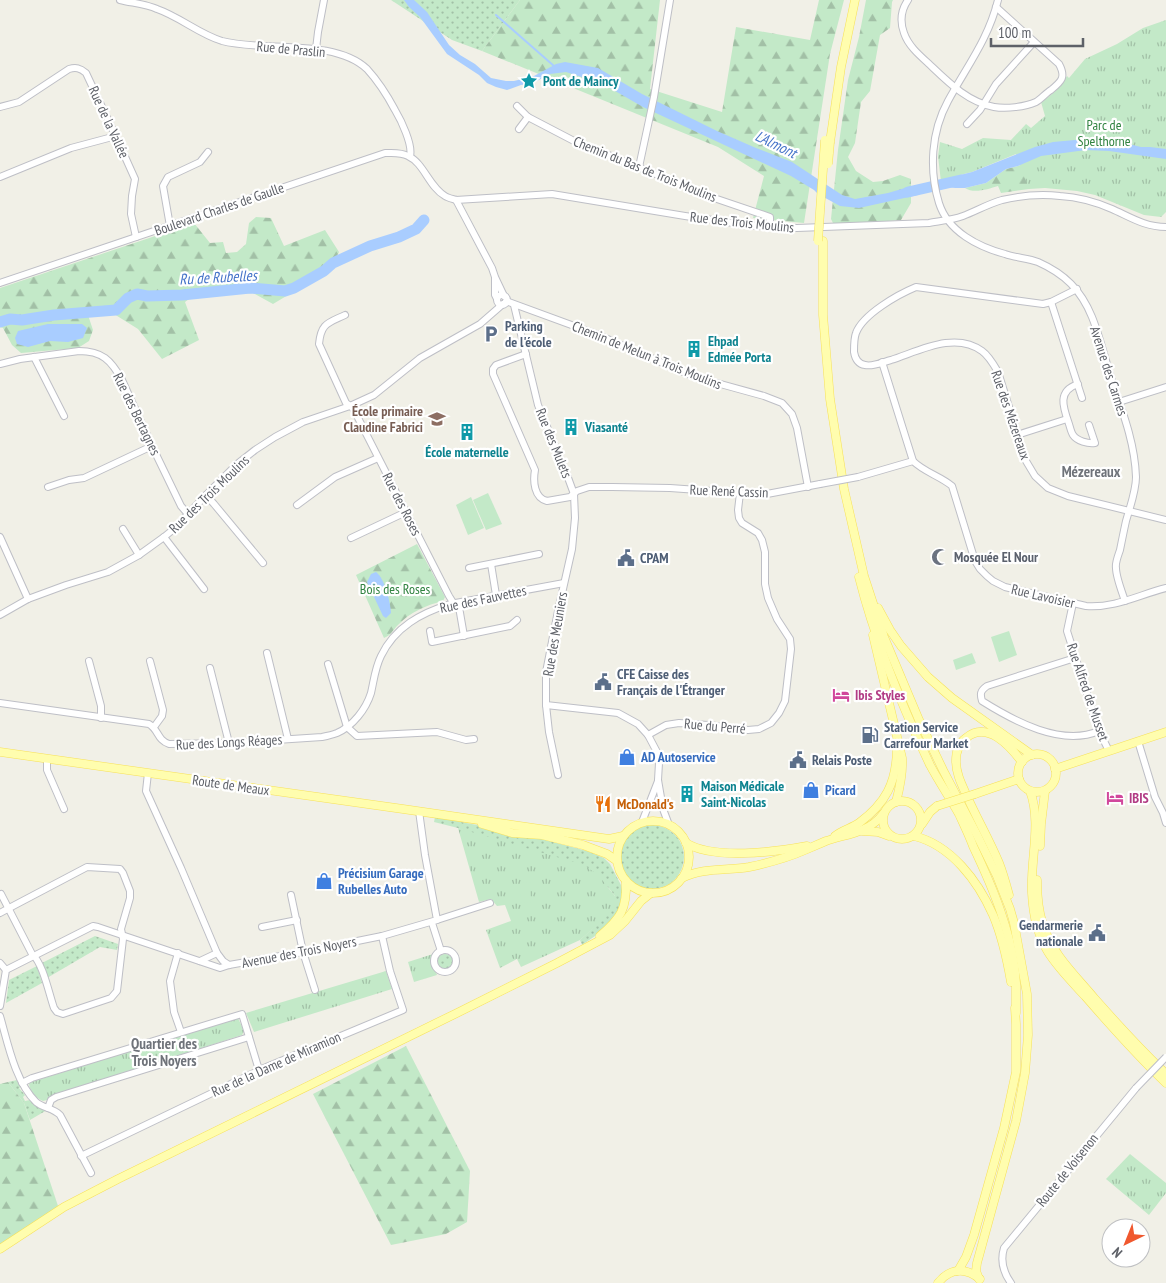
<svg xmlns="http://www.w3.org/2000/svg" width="1166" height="1283" font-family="'PT Sans Narrow',sans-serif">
<defs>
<pattern id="grass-dots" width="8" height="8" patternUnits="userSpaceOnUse" patternTransform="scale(1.25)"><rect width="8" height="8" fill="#c3e9c8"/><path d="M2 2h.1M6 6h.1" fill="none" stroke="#a2c0a6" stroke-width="1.8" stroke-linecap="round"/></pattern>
<pattern id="forest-firs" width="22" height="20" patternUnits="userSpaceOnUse" patternTransform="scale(1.25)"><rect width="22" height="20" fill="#c3e9c8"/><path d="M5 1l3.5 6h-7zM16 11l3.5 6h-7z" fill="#a2c0a6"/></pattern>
<pattern id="park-tufts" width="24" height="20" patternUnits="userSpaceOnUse" patternTransform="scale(1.25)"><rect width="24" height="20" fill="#c3e9c8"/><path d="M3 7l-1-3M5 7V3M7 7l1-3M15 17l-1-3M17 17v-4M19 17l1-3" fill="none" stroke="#a2c0a6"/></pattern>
</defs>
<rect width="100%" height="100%" fill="#f1f0e7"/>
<g fill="url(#grass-dots)">
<path d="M391,0H520L482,51L452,40Z"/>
<path d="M435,817L477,825L488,829L542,839L587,851L604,858L610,864L621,885L623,897L618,911L609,924L595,936L582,945L580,940L603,919L615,896L608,887L458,828L434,822Z"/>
<circle cx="652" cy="857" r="32"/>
<path d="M95,936L118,944L117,950L100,947L47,978L42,963Z"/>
<circle cx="445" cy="962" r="8"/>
<path d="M37,966L42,983L6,1003L9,980Z"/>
<path d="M17,1080L21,1087L19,1088L25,1095L23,1097L25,1101L30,1100L47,1110L30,1120L24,1103L8,1082Z"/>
</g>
<g fill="url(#forest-firs)">
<path d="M520,0H660L650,89L722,112L736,27L810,40L819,0H844L830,54L804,223L753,218L764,176L718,147L482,51Z"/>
<path d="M866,0H893L892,2L890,28L880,35L870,91L861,102L855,143L848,157L856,171L873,182L883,181L900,175L911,179V203L901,220L834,225L831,219L838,150L848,80L859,37Z"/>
<path d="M1041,156L1029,189L1001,193L998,186C988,189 974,194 965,188L986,183L1006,169L1018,166Z"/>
<path d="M256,217L271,218L284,246L325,230L339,252L330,270L273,304L253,293L192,297L185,302L199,340L162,359L138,329L114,314L88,315L93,330L89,341L78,348L21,353L12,345L3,328L0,327V288L194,223L210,243L223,242L226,253L237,252L246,244L249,223Z"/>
<path d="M417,544L445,597L443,601C427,605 410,612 398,625C393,630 391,635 384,638L356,575Z"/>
<path d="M406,1046L470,1171L467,1222L446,1234L391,1245L313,1094Z"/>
<path d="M8,1082L24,1103L59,1209L0,1247V1084Z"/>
</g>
<g fill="url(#park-tufts)">
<path d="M1166,20V212L1161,217L1144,215L1095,195L1077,191L1045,188L1029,189L1016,154L972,172L960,175L941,182L938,156L940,142L962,149L983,138L1011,140L1026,124L1031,128L1045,116L1041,102C1052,95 1060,88 1067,76L1069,78L1085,59L1117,44L1143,28Z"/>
<path d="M458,828L584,865L598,875L615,896L614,907L604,919L580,940L521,967L517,959L500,968L486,930L511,921L505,905L497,906L491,899L479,902Z"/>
<path d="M433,954L432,963L437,975L414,982L408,962Z"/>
<path d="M386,971L392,989L254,1032L246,1013Z"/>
<path d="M238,1018L244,1031L242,1035L53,1096L47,1100L43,1101C36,1098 30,1092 29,1084L31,1082Z"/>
<path d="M1130,1154L1166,1183V1193L1149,1215L1106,1179Z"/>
</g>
<g fill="#c3e9c8">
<path d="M488,493L502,524L486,530L473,500Z"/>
<path d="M471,497L484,528L468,535L456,505Z"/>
<path d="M1009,631L1017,655L999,662L991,637Z"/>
<path d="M972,653L976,663L956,670L953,660Z"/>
<path d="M530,882L531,902L521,903L520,883Z"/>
</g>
<g fill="#a9cdff">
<path d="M404,0H414L427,12L449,45L460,55L475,64L491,78L506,81H514L534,76L556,64L565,62L598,68L642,94L717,131L756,148L792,162L842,195L855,199L888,193L905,188L921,187L924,191L918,195L859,208L840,206L818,194L814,190L791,176L643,107L603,84L566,72L550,74L533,83L521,85L507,90L496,87L487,83L479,75L447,54L420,17L409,7Z"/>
<path d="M1086,139L1110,143L1129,144L1141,147H1150L1166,149V159L1109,151L1086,150L1041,156L1018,166L1006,169L986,183L965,188H955L948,187L947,180L960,175L972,172L1035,147L1053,142Z"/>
<path d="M48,324H82L87,328L83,338L68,342L50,341L28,347L17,344L15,338L18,331Z"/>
<path d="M376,572C385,579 390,601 391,613L386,618L383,616L367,582L371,574Z"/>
</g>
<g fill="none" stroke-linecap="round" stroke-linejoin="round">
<path stroke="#a9cdff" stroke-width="2" d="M496,15L554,66"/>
<g stroke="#a9cdff" stroke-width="11">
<path d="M908,192L961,180"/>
<path d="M0,322L10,319L22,320L54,315L116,310L128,298L137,294L147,296L182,295L250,288L285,291L294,288L324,271L333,263L370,246L399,237L416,229L424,220"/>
</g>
<g stroke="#bebfc6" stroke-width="8">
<g id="minor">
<path d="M120,0C132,3 146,4 157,9C180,17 199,34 222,41C264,52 334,38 367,69C378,81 387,95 395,110C401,120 413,145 410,156"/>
<path d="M908,0C901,10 900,22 904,33C908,45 918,54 928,63C947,81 967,102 994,107C1006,109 1025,107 1036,102C1041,99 1046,93 1051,90C1062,81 1066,77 1059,64L996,7"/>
<path d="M998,0C988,40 967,66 948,101C931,132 929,170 939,203C948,232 979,247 1005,254C1016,258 1028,258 1038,262C1065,274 1081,290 1092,317C1100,337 1105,358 1111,378C1122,410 1135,443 1136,477C1136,491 1130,507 1126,521C1124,530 1122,540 1120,550C1118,556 1115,563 1116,568C1116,577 1122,592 1125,601"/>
<path d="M316,49L318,32L324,0"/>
<path d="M517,106L528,117L574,141L717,199L770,217V227"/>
<path d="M0,107L19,102L69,69C76,67 80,68 86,73L117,139L135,179L132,196L131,214L136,237"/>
<path d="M967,124L980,110L996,84L1034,42"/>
<path d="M519,129L528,117"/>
<path d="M639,167L654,97L670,0"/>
<path d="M0,177L71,148L116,136"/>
<path d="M456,200L492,268L495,277L504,296"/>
<path d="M170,226L163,186L168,177L200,162L208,152"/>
<path d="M495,278V295L497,299"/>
<path d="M0,283L385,153C393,153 401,152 408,156C424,163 429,187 445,196C448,198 453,199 456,200L552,194L685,216L747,225L770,227L797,228L929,223C940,221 952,220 963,216C976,211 988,204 1002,200C1019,196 1042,194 1060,196C1077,197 1096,202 1112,209C1130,217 1145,227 1166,227"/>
<path d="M1077,289L1051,302L1043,304L916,287C899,294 863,314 856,333C854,338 854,346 854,352C855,358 858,364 865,365C873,367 883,362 891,360C919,351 955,331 982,351C989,356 994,365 998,372L1026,461L1035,476L1048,488L1068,496L1166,520"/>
<circle cx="502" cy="300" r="5"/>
<path d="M506,301L596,334L695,377L764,396L782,403L792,414L797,428L808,487"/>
<path d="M1051,302L1082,398"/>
<path d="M514,305L538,405L567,475L574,494L575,518L572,549L558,611L546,672V705L549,732L558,775"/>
<path d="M345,315C328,323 321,323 319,344L346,403L353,408L449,596L454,604L459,607L464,636"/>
<path d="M526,354L496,365L493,369V374L535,470C533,481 534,498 547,501L570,497L577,491L589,487H612L670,488L754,494H767L820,484"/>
<path d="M34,357L64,416"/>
<path d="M882,362L913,461C924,472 940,476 952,486L975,561L980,569L987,576L993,581L1005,587L1086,606C1116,608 1138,595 1166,588"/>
<path d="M0,364L20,359L79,351C102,351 111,360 122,380L152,446L181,506L188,514"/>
<path d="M1078,384C1057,391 1063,407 1069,424C1070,427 1071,432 1073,435C1077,441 1088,444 1095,443L1089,425"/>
<path d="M1119,402L1166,387"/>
<path d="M1017,435L1067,419"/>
<path d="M858,477L913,461"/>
<path d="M48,487L69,480L84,478L152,446"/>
<path d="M206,495L214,504L263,563"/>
<path d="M297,505L335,477L378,458"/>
<path d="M123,529L139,555"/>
<path d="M0,537L28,599"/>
<path d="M164,537L204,589"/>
<path d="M351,538L406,512"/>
<path d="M491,564L496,595"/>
<path d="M469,568L539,554"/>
<path d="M1073,603L1067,631L1099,731L1109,751"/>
<path d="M0,615L28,599L66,585L108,572L139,555L164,537L175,528L206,495L236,465L255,450L275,437L303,422L350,406L374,395L420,358L480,324L503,304"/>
<path d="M430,631L432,642L510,626L517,620"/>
<path d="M267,653L288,739"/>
<path d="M1075,658L987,686C980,691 980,694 982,701C1014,721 1061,747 1099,731"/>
<path d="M89,661L101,706V718"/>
<path d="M150,661L163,710L162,716L154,727"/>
<path d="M328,664L347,727"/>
<path d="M210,668L229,743"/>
<path d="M0,703L149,724C159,730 157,740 169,744L229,743L322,737C327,736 332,735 337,733C353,726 366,709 371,693C374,680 375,668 381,656C395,627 421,613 450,604L564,583"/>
<path d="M546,705L618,713L638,724L648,735L657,752L659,763L658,780L663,809L669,825"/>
<path d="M347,727L357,736L437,732L466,740L474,739"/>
<path d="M648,735L666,725L679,723L708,725L748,730L759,729L771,723L779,713L785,701L791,649L790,639L777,619L768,598L765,584V552L762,540L758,533L742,523L739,518L738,510L740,493"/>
<path d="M1138,741L1155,797L1163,813L1166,823"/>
<path d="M47,759V770L64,809"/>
<path d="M148,773L146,791L181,868L217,953L223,961L229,965"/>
<path d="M642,822L658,781"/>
<path d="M291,895L303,952L315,990"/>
<path d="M0,913L13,906L87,867L120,869L123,873L130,891V898L121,929L123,939L117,991L111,998L63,1014L57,1012L54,1008C49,994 43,963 32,954L1,894"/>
<path d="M437,920L490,903"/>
<path d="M432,923L441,951"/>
<path d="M262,927L297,920"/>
<circle cx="445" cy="961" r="11"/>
<path d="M178,953L170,981L174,1012L181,1032"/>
<path d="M200,961L217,953"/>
<path d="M0,963L6,970"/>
<path d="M0,1006L6,970L93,926L98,927L220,968L229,965L303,952L382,936L437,920L425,855L419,811"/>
<path d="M0,1016C8,1044 15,1081 36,1102C43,1108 53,1108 60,1115L91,1173"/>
<path d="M249,1037L259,1070"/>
<path d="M22,1083L32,1078L242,1014L249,1037L56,1097L51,1100L48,1108"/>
<path d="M81,1156L264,1068L403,1010L390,971L382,936"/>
<path d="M1011,1283C1003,1272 1000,1261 1004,1248L1136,1088"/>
</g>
</g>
<g stroke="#f7e15a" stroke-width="9">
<g id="major">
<path d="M830,142L841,67L855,0"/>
<path d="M823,241V315L830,399L844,489L864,576L884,637L919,720L943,770L977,835L997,876L1010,909L1014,923L1027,994L1028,1035L1025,1073L1016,1121L977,1263L976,1271L979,1279"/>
<path d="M859,577C875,641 902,706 930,765C939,782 950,798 959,814C964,825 969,835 973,846C993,888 1013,935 1016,983C1016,993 1016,1003 1016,1013"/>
<path d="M878,608L890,630L901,646L928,677L952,698L1032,755"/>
<path d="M873,635L902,758C903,773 900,787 896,802"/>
<path d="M0,752L403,809L609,839L623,836"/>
<circle cx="1037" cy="773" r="19"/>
<path d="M1055,769L1166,732"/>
<path d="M1030,791C1042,823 1030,860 1032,893C1033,914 1037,934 1048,952C1058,968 1072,982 1085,996C1111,1026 1137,1055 1166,1083"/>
<path d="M975,794L1019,779"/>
<circle cx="902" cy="820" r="19"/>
<circle cx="653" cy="857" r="36"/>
<path d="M482,824L512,833L542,835L583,845L607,854L617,861"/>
<path d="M922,824L930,812L937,806"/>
<path d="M862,831L878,832L889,836"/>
<path d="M835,836C842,830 852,828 859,823C886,803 896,783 897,750"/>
<path d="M914,836C951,845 978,881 993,915C1002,936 1007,959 1011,982"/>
<path d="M686,843C714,860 775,852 807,846"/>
<path d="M1040,846L1041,824L1045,791"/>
<path d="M682,878C704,867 726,871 749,867C768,863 787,858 805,850C812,847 819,844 826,841C846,834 869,833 883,814"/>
<path d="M1037,880C1037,895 1038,910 1043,925C1052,954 1076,976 1095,999C1118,1025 1141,1050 1166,1074"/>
<path d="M1009,895C1006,884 1003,873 999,863C989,839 976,817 966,794C961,783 956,773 956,761C956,752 959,743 966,738C987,720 1010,746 1022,762"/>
<path d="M600,936C621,918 627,909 626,881"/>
<path d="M0,1249L64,1207L118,1179L457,1013L557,963L610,935L625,921L641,901L651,893"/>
<path d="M958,1271L966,1257L974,1235L1004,1128L1016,1072V1024L1015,1008"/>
<path d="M938,1283C950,1268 965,1267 980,1279"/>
</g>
</g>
<use href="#minor" stroke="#fff" stroke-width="6"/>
<use href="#major" stroke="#fffdae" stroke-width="8"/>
<g stroke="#bebfc6" stroke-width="8" stroke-linecap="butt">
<g id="minor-bridge">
<path d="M820,484L858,477"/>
<path d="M1136,1088L1166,1057"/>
</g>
</g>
<g stroke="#f7e15a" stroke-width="9" stroke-linecap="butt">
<g id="major-bridge">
<path d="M828,164L830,142"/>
<path d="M818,241L825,140"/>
<path d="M937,806L975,794"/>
</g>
</g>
<use href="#minor-bridge" stroke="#fff" stroke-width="6"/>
<use href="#major-bridge" stroke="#fffdae" stroke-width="8"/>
</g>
<defs>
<g id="sight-bare" transform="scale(1.35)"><path d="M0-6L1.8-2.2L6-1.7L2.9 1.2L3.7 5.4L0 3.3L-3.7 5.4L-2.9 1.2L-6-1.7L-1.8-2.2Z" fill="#0f9aa8" stroke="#fff" stroke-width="2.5" paint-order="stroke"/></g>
<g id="parking-bare" transform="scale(1.35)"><path d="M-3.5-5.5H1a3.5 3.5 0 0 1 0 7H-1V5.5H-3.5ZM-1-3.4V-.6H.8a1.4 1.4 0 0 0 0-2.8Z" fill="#5c6f8a" stroke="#fff" stroke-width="2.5" paint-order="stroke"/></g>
<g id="building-bare" transform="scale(1.35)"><path d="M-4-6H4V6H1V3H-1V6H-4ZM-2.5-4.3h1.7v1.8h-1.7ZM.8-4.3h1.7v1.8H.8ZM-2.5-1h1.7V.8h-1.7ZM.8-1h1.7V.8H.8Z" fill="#0f9aa8" stroke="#fff" stroke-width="2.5" paint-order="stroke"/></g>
<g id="school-bare" transform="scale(1.35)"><path d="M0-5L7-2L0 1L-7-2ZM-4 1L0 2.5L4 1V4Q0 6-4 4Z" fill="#8d6e63" stroke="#fff" stroke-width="2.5" paint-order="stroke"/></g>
<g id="mosque-bare" transform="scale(1.35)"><path d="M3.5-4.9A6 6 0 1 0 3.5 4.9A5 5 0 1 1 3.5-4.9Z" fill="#6b7280" stroke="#fff" stroke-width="2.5" paint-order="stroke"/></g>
<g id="civic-bare" transform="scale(1.35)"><path d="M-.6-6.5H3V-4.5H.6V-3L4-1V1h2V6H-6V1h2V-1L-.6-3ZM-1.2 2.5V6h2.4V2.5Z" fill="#5c6f8a" stroke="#fff" stroke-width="2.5" paint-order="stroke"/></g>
<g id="hotel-bare" transform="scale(1.35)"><path d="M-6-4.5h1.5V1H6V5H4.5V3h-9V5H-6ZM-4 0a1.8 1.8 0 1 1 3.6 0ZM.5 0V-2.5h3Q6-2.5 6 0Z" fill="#d1479c" stroke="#fff" stroke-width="2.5" paint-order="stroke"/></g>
<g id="fuel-bare" transform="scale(1.35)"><path d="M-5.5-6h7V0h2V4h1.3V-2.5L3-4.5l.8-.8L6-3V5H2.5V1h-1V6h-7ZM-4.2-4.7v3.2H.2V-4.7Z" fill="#5c6f8a" stroke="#fff" stroke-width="2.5" paint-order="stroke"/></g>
<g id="shop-bare" transform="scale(1.35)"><path d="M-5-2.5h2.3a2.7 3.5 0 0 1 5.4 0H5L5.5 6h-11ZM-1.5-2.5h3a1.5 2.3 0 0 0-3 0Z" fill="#3f7fe0" stroke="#fff" stroke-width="2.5" paint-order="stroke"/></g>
<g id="restaurant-bare" transform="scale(1.35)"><path d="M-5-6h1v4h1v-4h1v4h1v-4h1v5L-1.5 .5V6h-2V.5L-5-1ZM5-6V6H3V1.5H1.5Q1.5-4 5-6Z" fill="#e8710a" stroke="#fff" stroke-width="2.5" paint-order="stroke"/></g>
</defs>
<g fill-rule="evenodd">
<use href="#sight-bare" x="529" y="81"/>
<use href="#parking-bare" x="491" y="334"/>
<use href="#building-bare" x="694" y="349"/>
<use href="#school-bare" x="437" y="419"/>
<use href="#building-bare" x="571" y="427"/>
<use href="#building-bare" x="467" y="432"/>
<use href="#mosque-bare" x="940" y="557"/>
<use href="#civic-bare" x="626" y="558"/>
<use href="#civic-bare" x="603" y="682"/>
<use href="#hotel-bare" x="841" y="695"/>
<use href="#fuel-bare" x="870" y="735"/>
<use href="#shop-bare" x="627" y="757"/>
<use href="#civic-bare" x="798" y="760"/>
<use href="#shop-bare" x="811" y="790"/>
<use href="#building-bare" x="687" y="794"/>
<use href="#hotel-bare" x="1115" y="798"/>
<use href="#restaurant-bare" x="603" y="804"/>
<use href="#shop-bare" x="324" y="881"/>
<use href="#civic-bare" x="1097" y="933"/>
</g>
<g text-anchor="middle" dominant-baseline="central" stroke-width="4.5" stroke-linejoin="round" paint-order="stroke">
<g font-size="14" fill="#5e6168" stroke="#fff">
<text transform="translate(291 49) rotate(5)">Rue de Praslin</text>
<text transform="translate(109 122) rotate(65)">Rue de la Vallée</text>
<text transform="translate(645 169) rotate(22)">Chemin du Bas de Trois Moulins</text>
<text transform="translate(219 209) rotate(-19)">Boulevard Charles de Gaulle</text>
<text transform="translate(742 222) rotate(6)">Rue des Trois Moulins</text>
<text transform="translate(647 355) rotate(22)">Chemin de Melun à Trois Moulins</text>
<text transform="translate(1109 371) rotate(72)">Avenue des Carmes</text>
<text transform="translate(137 414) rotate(64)">Rue des Bertagnes</text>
<text transform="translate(1011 415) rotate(71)">Rue des Mézereaux</text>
<text transform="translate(554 443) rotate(68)">Rue des Mulets</text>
<text transform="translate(729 491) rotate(2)">Rue René Cassin</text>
<text transform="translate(209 494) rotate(-44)">Rue des Trois Moulins</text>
<text transform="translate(402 504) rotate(63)">Rue des Roses</text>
<text transform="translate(1043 596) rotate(13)">Rue Lavoisier</text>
<text transform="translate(483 599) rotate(-12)">Rue des Fauvettes</text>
<text transform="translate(555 634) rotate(-80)">Rue des Meuniers</text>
<text transform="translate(1088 692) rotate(71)">Rue Alfred de Musset</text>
<text transform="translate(715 726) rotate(5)">Rue du Perré</text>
<text transform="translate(229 742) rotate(-3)">Rue des Longs Réages</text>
<text transform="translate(231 785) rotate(8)">Route de Meaux</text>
<text transform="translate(299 952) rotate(-11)">Avenue des Trois Noyers</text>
<text transform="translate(276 1064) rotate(-24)">Rue de la Dame de Miramion</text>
<text transform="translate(1067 1170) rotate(-51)">Route de Voisenon</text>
</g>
<g font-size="14" font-weight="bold" fill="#0d838f" stroke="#fff" text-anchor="start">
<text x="543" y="81">Pont de Maincy</text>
<text x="708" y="341">Ehpad<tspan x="708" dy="16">Edmée Porta</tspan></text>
<text x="585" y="427">Viasanté</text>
<text x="467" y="452" text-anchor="middle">École maternelle</text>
<text x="701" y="786">Maison Médicale<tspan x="701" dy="16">Saint-Nicolas</tspan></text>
</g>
<g font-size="14" fill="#318341" stroke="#fff">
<text x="1104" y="125">Parc de<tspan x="1104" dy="16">Spelthorne</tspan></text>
<text x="395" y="589">Bois des Roses</text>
</g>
<g font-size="14" font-weight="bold" fill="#4e5e75" stroke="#fff" text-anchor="start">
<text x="505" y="326">Parking<tspan x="505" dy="16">de l'école</tspan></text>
<text x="640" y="558">CPAM</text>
<text x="617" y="674">CFE Caisse des<tspan x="617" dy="16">Français de l'Étranger</tspan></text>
<text x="884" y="727">Station Service<tspan x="884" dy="16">Carrefour Market</tspan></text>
<text x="812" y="760">Relais Poste</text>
<text x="1083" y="925" text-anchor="end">Gendarmerie<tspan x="1083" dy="16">nationale</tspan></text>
</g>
<g font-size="14" font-weight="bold" fill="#785e54" stroke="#fff" text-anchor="end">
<text x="423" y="411">École primaire<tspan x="423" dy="16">Claudine Fabrici</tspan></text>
</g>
<g font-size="14" font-weight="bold" fill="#5b616d" stroke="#fff" text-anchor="start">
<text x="954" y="557">Mosquée El Nour</text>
</g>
<g font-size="14" font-weight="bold" fill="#b23c85" stroke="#fff" text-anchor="start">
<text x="855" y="695">Ibis Styles</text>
<text x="1129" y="798">IBIS</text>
</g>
<g font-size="14" font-weight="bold" fill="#366cbe" stroke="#fff" text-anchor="start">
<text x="641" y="757">AD Autoservice</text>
<text x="825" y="790">Picard</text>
<text x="338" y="873">Précisium Garage<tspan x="338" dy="16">Rubelles Auto</tspan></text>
</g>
<g font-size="14" font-weight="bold" fill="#c56008" stroke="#fff" text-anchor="start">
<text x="617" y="804">McDonald's</text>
</g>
<g font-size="15" font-style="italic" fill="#4573c9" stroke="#fff">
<text transform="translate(776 144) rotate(26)">L'Almont</text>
<text transform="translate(218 277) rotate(-3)">Ru de Rubelles</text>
</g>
<g font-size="15" font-weight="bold" fill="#6f737a" stroke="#fff">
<text x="1091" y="471">Mézereaux</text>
<text x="164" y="1043">Quartier des<tspan x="164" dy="17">Trois Noyers</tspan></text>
</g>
</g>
<g transform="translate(1126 1243) rotate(223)"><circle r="24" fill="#ffffff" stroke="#bfc0c3"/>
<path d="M0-4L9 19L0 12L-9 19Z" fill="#f0582e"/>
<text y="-8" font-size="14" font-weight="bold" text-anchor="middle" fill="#5e6168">N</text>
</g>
<path d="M991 38v8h92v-8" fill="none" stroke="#5e6168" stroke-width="2.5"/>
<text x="998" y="38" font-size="15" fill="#5e6168" stroke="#ffffff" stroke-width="4" paint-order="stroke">100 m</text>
</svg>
